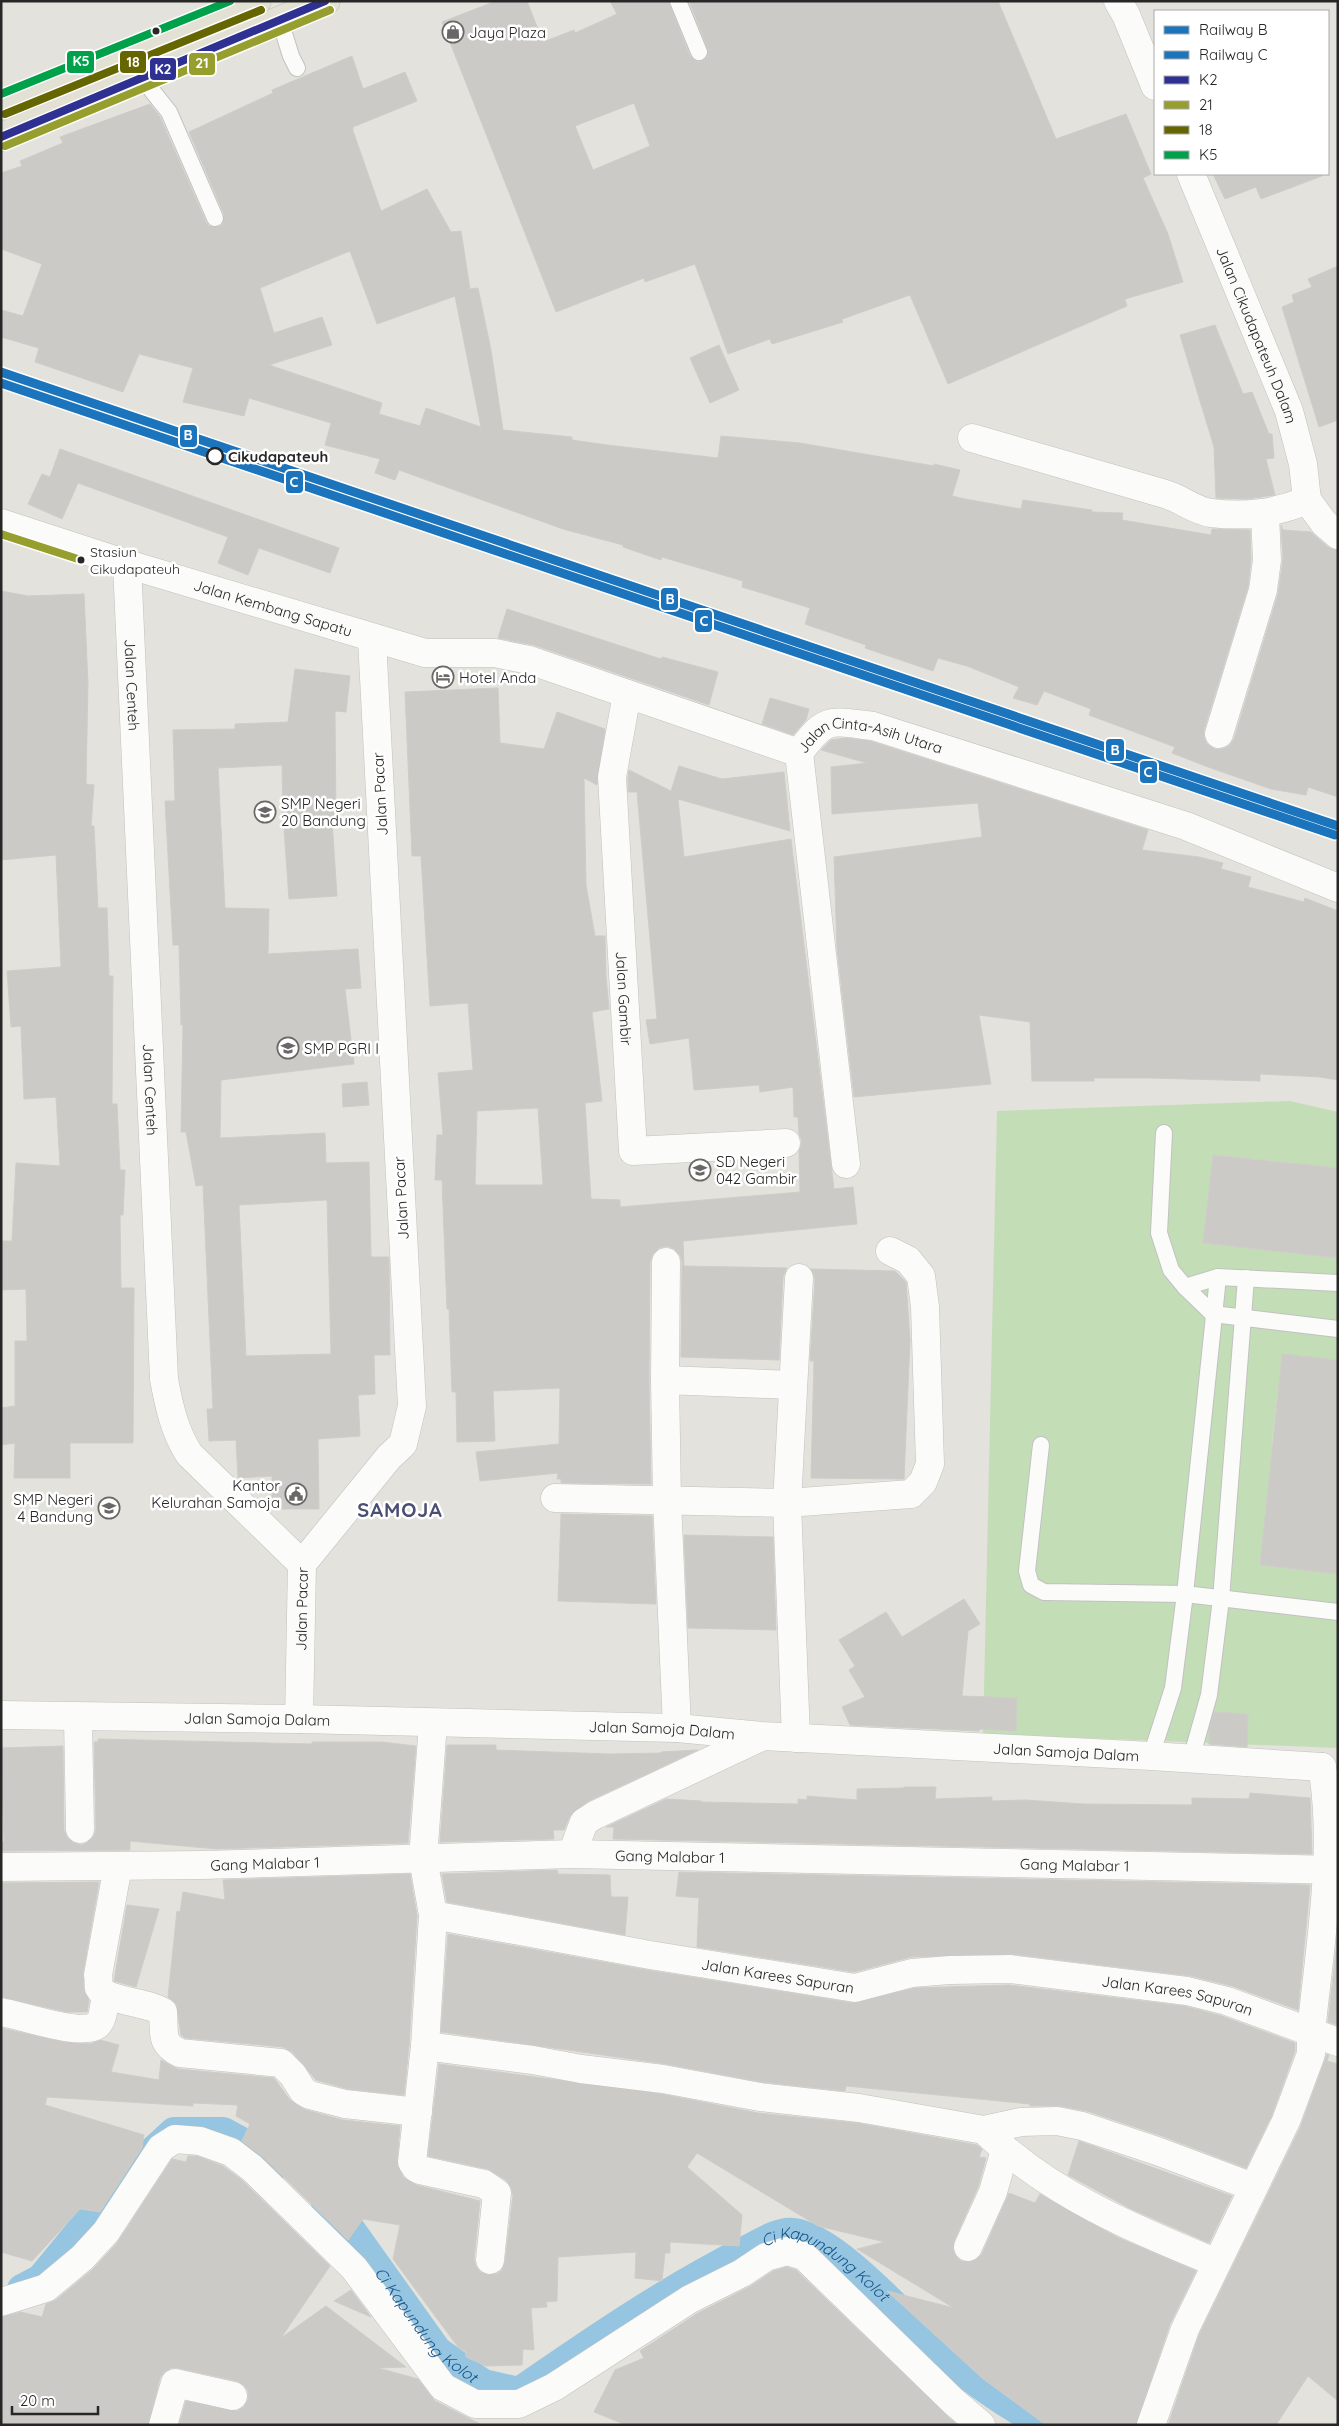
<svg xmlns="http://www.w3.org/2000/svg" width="1339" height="2426" font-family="Quicksand,sans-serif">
<rect width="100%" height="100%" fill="#e4e2dc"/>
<path fill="#c3deb7" d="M1290,1101L1338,1112V1168L1214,1155L1203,1243L1338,1258V1360L1282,1355L1272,1442L1338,1450L1270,1477L1260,1565L1338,1574V1748L983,1734L997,1111Z"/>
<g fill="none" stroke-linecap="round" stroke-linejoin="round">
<g stroke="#95c5e1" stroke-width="30">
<path id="s1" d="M326,2203L340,2215L437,2351L483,2384L519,2392C593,2341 667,2290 747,2250C759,2244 779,2231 793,2233C838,2237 923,2339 961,2370C987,2391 1015,2408 1043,2425"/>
<path d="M22,2289L41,2279L123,2179L174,2132H223L280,2163"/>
</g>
</g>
<g fill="#cccac6" stroke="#cfcdc8" fill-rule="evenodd">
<path d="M496,1H527L543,42L574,30L575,33L617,14L610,1H668L690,56L698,62L707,58L708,49L689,1H998L1056,139L1126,114L1151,174L1143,178L1168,234L1183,282L1125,299L1127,306L948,384L910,295L842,319L843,322L772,344L770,339L728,354L695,264L645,282L644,278L556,312L442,22ZM634,103L650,146L593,170L575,126Z"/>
<path d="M352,56L363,89L405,72L417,101L353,127V131L381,211L427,189L451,232L461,231L470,289L478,288L491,350L503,430L572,437V440L607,445L718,458L721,436L800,443L934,466V464L960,470L952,496L965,499L1021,509L1023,500L1092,510V512L1123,513L1122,520L1211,535L1212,529L1250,530L1251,559L1248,587L1204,730V737L1207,744L1215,749H1222L1229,746L1234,739L1278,594L1283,559L1281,525L1283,530L1311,532L1328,547L1338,550V797L1308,787L1306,795L1271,789L1208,767L1172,753L1175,747L1089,715L1091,709L1044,691L1037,705L1013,698L1019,687L967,666L938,658L933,671L865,648L866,645L805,624L810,608L742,587L743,581L662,557L661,560L623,547V545L563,529L399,470L395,480L375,473L380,459L325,445L331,423L249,398L244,416L183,402L193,368L139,354L123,392L35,362L39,348L1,337V310L23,316L42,264L1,249V173L22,166L20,161L63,143L60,137L150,104L160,117L206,222L209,226L219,227L223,224L224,214L189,132L273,93L272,90ZM350,251L377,324L455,296L481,427L426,408L420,426L379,414L382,403L269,365L332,345L322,317L274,333L260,288Z"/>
<path d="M1213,174H1322V176L1261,199L1256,187L1225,199Z"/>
<path d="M1338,266V420L1319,427L1282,307L1294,302L1292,295L1312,287L1308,279Z"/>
<path d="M1215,325L1243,394L1252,392L1269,434H1272L1274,458L1266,459L1275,495L1247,499L1216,498L1214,447L1180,335Z"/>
<path d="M719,345L739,390L710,403L690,358Z"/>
<path d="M60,449L339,548L330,573L259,548L248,575L218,563L228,537L78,483L62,519L28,504L42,474L50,477Z"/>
<path d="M1,591L28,596L84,594L88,684L86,784L94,785L91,826H94L98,908H107L109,976H113L112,1104H117L120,1170H125L123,1215H120L121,1288H134L133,1443H70V1478H14L15,1443L1,1445V1408L15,1406V1341H27L26,1289L1,1290V1241H12L16,1163L60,1166L56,1097L24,1099L21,1026L11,1027L7,971L61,967L56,855L1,860Z"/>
<path d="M507,609L661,659L662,657L718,672L709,705L534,645L498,638Z"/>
<path d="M295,669L350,676L346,712L335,711L336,820H332L337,896L289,899L283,815L282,765L218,768L225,908L269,909L268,954L358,949L361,988L345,989L354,1064L221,1080L220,1138L325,1133L326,1163L369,1162L371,1257H389L390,1355H374L375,1394L358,1395L360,1436L318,1439L319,1509H272V1476L238,1478L236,1440L209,1441L207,1409H213L203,1185L196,1186L186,1132H181L183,1025H181L179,945H173L165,801H175L173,730L235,729V724L288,722ZM327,1200L331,1354L246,1356L239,1205Z"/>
<path d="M498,688L500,743L544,749L557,712L605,729L597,785L584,778L586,885L595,936H605L606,977L609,1009L592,1012L602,1101L585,1103L591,1199L620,1200V1207L800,1192L799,1151L802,1142L799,1134L798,1117H794L793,1087L760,1092L759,1085L694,1090L689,1038L650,1044L646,1020L657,1019L637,792H628V778L629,770L671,791L679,766L722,779L784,772L790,831L678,799L684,857L791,839L834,1189L853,1187L857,1224L683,1241L684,1266L787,1268L783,1277L779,1360L681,1357L682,1262L680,1255L674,1249L667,1246L659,1248L653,1254L650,1262L649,1380L651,1484L561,1483V1479H557L558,1473L480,1481L476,1452L559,1444L560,1388L493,1391L495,1441L457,1442L456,1392H452L449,1309H447L442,1180H435L437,1135H443L438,1073L473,1070L468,1003L430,1006L421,856H412L405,692ZM538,1108L543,1185H475L477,1111Z"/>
<path d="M770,698L809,709L806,720L793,735L762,724Z"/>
<path d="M846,738L870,741L1148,830L1142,850L1199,857L1223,863L1221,869L1251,877L1248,887L1304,902L1305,898L1338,911V1080L1320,1077L1260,1074V1081L1149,1078H1094V1081H1032L1030,1022L979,1015L991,1084L854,1097L837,949L834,857L982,837L978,803L832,814L831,767L867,763L821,750L831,740Z"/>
<path d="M367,1082L369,1105L343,1107L342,1084Z"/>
<path d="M1213,1155L1338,1168V1258L1203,1243Z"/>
<path d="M811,1269L895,1271L906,1282L910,1340L904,1479L811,1478L814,1361H810L815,1279Z"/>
<path d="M1282,1354L1338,1360V1574L1260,1565Z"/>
<path d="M561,1514L652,1516L656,1604L558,1601Z"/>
<path d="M684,1535L773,1537L776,1630L688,1628Z"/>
<path d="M964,1599L980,1624L968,1631L962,1696L1017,1698L1016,1731L979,1729V1731L850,1725L842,1707L865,1697L849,1670L855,1666L839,1640L886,1612L902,1637Z"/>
<path d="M1214,1712L1248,1714L1247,1747L1209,1744V1730Z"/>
<path d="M98,1739L312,1744V1742H382L416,1746L408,1843L217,1849L130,1841V1850L1,1851V1842H4L1,1748L63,1746L64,1830L67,1837L72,1842L81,1845L88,1842L94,1836L96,1829L94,1742H98Z"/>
<path d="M447,1745H496V1750L610,1754L661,1753V1752L698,1750L587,1802L570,1816L564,1830H553L554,1839L440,1842Z"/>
<path d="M904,1787H936L935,1799L992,1797V1801L1025,1800L1083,1804L1192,1805V1798L1249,1799L1250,1793L1310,1798L1312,1854L613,1839L614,1827H606L666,1799L701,1801V1802L798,1804V1799L807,1800V1796L857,1800V1789L904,1788Z"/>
<path d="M557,1870L558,1874L610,1875L611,1897H628L625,1935L447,1902L442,1874Z"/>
<path d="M679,1872L1310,1885L1298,2010L1232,1986L1191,1976L1012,1954L911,1957L854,1972L697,1947L699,1898L676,1896Z"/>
<path d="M410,1874L417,1916L409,2045L404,2095L348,2089L316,2080L292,2052L283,2047L185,2038L181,2035L176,2004L168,1997L177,1911L180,1912L183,1892L225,1900L223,1880Z"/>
<path d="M99,1882L83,1973L84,1991L89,2000L87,2012H67L1,1997V1883Z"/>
<path d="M127,1905L159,1909L136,1987L114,1981Z"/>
<path d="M1338,1933V2025L1328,2022Z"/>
<path d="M448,1934L647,1970L853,2003L915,1988L1009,1985L1184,2006L1222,2016L1295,2043V2051L1272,2115L1246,2168L1162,2136L1087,2111L1060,2106H1030V2104L846,2086L845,2091L762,2082L666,2064L441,2032Z"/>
<path d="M1,2028L63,2042L90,2044L100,2040L119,2045L111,2072L159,2080L161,2060L178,2069L274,2078L290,2100L306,2110L343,2120L400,2126L397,2161L403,2177L416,2185L480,2201L474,2259L476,2266L480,2272L488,2275L497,2274L502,2270L505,2262L513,2195L511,2187L506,2180L488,2169L428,2156L439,2064L661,2094L758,2113L857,2123L977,2145L982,2149L979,2157L986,2158L978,2187L954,2241L953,2249L956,2256L961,2261L970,2262L977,2259L982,2254L1009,2193L1035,2203L1040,2194L1117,2237L1196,2271L1170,2324L1136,2425H1046L982,2378L887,2291L954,2308L857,2249L885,2242L818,2226L697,2153L687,2167L742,2215L739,2246L670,2242V2253H665L662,2281L635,2278L636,2252L558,2257L557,2301L546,2302L547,2307L531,2308L534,2350L523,2349L522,2365L486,2366L466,2357V2352L458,2347L393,2259L400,2225L363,2219L348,2240L263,2157L242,2141L250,2124L236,2116L238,2105L193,2103V2106L47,2097L45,2105L144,2135L142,2148L100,2212L80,2209L32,2261L1,2252Z"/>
<path d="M1327,2054L1329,2055L1327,2061L1338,2064V2401L1308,2376L1276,2425H1168L1199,2335L1300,2128Z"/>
<path d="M1079,2141L1232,2196L1209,2243L1131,2209L1068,2175Z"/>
<path d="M188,2156H197L223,2166L242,2180L330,2266L281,2338L326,2306L406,2367L378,2368L418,2379L435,2401L482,2425H179L186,2401L237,2411L244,2407L248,2399V2391L244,2385L237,2381L178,2368H171L164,2372L160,2378L148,2425H1V2317L21,2312L42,2317L46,2304L56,2300L92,2270L117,2243L172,2159L186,2162Z"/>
<path d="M787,2267L796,2270L957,2425H626L594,2412L615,2370L644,2358L640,2351L698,2313L749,2287L773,2271Z"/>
<path d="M351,2290L371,2317L334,2301Z"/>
</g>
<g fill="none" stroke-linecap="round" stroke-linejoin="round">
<g stroke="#c2c1c1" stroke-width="18">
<g id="service">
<path d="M678,1L699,52"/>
<path d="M280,21L291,56L297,68"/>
<path d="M142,78L169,112L215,218"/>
<path d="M1164,1133L1159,1233L1171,1270L1185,1287L1213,1314L1338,1329"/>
<path d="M1185,1287L1218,1277L1338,1283"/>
<path d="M1041,1445L1027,1571L1031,1585L1044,1592L1185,1594L1338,1612"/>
<path d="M1151,1756L1173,1688L1185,1594L1218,1277"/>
<path d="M1191,1759L1209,1695L1221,1599L1246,1278"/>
</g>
</g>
<g stroke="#c2c1c1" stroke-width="29">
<g id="minor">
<path d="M1118,1L1126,15L1155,86"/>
<path id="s2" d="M1191,174L1289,411L1303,464L1307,500"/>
<path d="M972,438C1036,457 1101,475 1165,494C1180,498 1195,511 1211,513C1245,517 1275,514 1307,500"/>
<path d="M1307,500L1324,523L1338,535"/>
<path id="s3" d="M1,523L127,564L425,653H495L529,660L799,753"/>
<path id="s4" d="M127,564L164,1379C169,1406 174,1430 189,1454L302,1564"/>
<path id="s5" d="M627,694L612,777L633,1151L786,1143"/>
<path d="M1219,734L1263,590L1267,560L1265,514"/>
<path id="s6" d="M799,753C826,716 829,721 873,726L1186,826L1338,888"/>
<path d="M799,753L846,1164"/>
<path d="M665,1380L666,1262"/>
<path d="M555,1498L787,1503L911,1494L923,1482L930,1464L925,1307L921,1276L908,1260L890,1251"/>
<path id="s7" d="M1,1715L299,1719L677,1728L762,1736L1151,1756L1322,1767"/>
<path d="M78,1718L80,1829"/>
<path id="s8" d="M299,1719L302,1564L389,1457L403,1444L412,1406L372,639"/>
<path d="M433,1723L423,1858L433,1915L425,2046L412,2162L416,2168L420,2170L484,2184L497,2193L490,2260"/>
<path d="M677,1728L667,1500L665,1380L793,1385"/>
<path d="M796,1738L787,1503L799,1278"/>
<path d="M572,1854L584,1822L595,1815L761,1737"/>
<path d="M118,1866L98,1975C99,1979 98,1984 99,1988C105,2001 149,2002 163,2012C165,2032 159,2043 180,2053L281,2063L293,2075L303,2091L310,2095L345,2104L418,2112"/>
<path id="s9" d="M1,1867L203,1865L572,1854L1338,1870"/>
<path id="s10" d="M433,1915L650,1955L855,1988L912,1973L950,1970L1010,1969L1187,1991L1227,2001L1338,2042"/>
<path d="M1,2012C20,2015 82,2037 97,2025C104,2019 104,2003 106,1995"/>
<path d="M425,2046L533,2060L581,2069L663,2079L760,2097L859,2108L984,2130L1021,2122L1057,2121L1082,2126L1157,2151L1253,2187"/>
<path d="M984,2130C1049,2194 1134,2229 1217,2263"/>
<path d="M968,2247L993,2192L1005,2150"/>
<path d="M1,2302L46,2288L82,2258L106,2232L161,2148L175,2139L200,2141L231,2152L252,2168L354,2268L443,2387L475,2404H519L554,2387L690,2299L742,2273L766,2257L787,2251L804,2256L954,2402L981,2425"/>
<path d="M163,2425L175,2383L233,2396"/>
<path d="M1151,2425L1185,2329L1286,2121L1311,2054V2033C1319,1951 1337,1848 1322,1767"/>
</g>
</g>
<g stroke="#bebdbb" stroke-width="29">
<g id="primary">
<path d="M1,105L257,1"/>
<path d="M1,137L326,1"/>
</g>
</g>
<use href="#service" stroke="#fbfbfa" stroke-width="16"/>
<use href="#minor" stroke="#fbfbfa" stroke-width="28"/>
<use href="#primary" stroke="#e3e1d3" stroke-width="28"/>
<g stroke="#fff" stroke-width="11">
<path id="bus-1" d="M1,137L325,1"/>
</g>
<g stroke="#fff" stroke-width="11">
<g id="bus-2">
<path d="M5,146L330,10"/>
<path d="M1,534L81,560"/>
</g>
</g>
<g stroke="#fff" stroke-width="11">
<path id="bus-3" d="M5,114L261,10"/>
</g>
<g stroke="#fff" stroke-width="11">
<path id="bus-4" d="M1,94L230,1"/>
</g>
<use href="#bus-1" stroke="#2e3192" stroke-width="8"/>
<use href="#bus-2" stroke="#969e2e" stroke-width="8"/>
<use href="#bus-3" stroke="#660" stroke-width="8"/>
<use href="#bus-4" stroke="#00a14b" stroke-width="8"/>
<g stroke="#fff" stroke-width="12">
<path id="rail-1" d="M1,372L1338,826"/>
</g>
<g stroke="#fff" stroke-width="12">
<path id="rail-2" d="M1,383L1335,835"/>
</g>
<use href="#rail-1" stroke="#1c75bc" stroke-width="9"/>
<use href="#rail-2" stroke="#1c75bc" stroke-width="9"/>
</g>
<defs>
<g id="shop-ring" transform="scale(1.125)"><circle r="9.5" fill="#fff" stroke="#696866" stroke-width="1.5"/><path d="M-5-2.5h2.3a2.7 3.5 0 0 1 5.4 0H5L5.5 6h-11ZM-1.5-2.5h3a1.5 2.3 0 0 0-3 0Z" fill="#696866"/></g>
<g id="hotel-ring" transform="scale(1.125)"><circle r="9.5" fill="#fff" stroke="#696866" stroke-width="1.5"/><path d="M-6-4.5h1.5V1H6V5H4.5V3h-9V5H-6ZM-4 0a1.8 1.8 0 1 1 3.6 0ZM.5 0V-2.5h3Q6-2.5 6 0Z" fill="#696866"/></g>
<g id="school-ring" transform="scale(1.125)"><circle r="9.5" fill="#fff" stroke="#696866" stroke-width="1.5"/><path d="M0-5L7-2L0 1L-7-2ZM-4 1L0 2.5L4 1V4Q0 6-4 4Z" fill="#696866"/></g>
<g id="civic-ring" transform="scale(1.125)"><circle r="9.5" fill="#fff" stroke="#696866" stroke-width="1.5"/><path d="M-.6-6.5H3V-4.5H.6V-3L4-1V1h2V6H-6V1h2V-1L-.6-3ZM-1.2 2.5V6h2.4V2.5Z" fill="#696866"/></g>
</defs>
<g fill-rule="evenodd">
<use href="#shop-ring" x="453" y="32"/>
<use href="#hotel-ring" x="443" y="677"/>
<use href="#school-ring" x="265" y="812"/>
<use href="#school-ring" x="288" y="1048"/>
<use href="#school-ring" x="700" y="1170"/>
<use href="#civic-ring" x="296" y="1494"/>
<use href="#school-ring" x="109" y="1508"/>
</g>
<g fill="#272727" stroke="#fff" stroke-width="2">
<circle cx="156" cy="31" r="4.5"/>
<circle cx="81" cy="560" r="4.5"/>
</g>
<circle fill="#fff" stroke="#272727" stroke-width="2.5" cx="215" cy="456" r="8"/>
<g text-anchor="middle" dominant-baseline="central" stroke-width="5" stroke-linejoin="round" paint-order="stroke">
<g font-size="14" fill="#272727" stroke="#fff" text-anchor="start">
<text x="90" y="552">Stasiun<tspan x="90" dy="17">Cikudapateuh</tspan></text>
</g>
<g font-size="15" fill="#272727" stroke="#fff" text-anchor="start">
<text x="469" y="32">Jaya Plaza</text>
<text x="459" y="677">Hotel Anda</text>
<text x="281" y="803">SMP Negeri<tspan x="281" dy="17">20 Bandung</tspan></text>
<text x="304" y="1048">SMP PGRI I</text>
<text x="716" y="1161">SD Negeri<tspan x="716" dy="17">042 Gambir</tspan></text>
<text x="280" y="1485" text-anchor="end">Kantor<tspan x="280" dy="17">Kelurahan Samoja</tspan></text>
<text x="93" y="1499" text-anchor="end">SMP Negeri<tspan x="93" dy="17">4 Bandung</tspan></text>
</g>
<g font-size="15" fill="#272727" stroke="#fff">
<text stroke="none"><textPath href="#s2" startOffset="174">Jalan Cikudapateuh Dalam</textPath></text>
<text stroke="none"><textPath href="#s3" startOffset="285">Jalan Kembang Sapatu</textPath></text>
<text stroke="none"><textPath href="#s4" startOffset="121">Jalan Centeh</textPath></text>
<text stroke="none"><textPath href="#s6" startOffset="81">Jalan Cinta-Asih Utara</textPath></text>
<text transform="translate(380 794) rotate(-93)">Jalan Pacar</text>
<text stroke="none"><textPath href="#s5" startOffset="306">Jalan Gambir</textPath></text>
<text stroke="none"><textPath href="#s4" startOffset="526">Jalan Centeh</textPath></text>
<text transform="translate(401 1198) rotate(-93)">Jalan Pacar</text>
<text stroke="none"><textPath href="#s8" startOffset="110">Jalan Pacar</textPath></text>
<text stroke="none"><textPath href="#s7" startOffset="256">Jalan Samoja Dalam</textPath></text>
<text stroke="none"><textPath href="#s7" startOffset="661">Jalan Samoja Dalam</textPath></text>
<text stroke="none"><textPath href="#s7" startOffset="1066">Jalan Samoja Dalam</textPath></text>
<text stroke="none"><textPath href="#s9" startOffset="669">Gang Malabar 1</textPath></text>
<text stroke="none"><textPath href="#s9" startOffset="264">Gang Malabar 1</textPath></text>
<text stroke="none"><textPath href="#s9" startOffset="1074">Gang Malabar 1</textPath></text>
<text stroke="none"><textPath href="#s10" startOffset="350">Jalan Karees Sapuran</textPath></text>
<text stroke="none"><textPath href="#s10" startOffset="755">Jalan Karees Sapuran</textPath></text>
</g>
<g font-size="15" font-weight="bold" fill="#272727" stroke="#fff" text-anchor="start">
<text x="228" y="456">Cikudapateuh</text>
</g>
<g font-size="16" font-style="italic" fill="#17558a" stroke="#fff">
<text stroke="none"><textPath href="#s1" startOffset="639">Ci Kapundung Kolot</textPath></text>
<text stroke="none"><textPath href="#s1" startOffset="159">Ci Kapundung Kolot</textPath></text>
</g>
<g font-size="20" font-weight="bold" letter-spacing="1" fill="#4b4e73" stroke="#fff">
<text x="400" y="1509">SAMOJA</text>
</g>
</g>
<g stroke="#fff" stroke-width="2">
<rect x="66" y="50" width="29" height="24" rx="5" fill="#00a14b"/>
<rect x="119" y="50" width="28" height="24" rx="5" fill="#660"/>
<rect x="188" y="52" width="28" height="24" rx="5" fill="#969e2e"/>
<rect x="149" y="57" width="28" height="24" rx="5" fill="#2e3192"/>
<rect x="179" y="424" width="19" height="24" rx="5" fill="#1c75bc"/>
<rect x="285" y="470" width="19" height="24" rx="5" fill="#1c75bc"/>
<rect x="660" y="587" width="19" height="24" rx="5" fill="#1c75bc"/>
<rect x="694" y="609" width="19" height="24" rx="5" fill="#1c75bc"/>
<rect x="1105" y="738" width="20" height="24" rx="5" fill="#1c75bc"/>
<rect x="1139" y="760" width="19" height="24" rx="5" fill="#1c75bc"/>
</g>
<g font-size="14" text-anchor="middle" font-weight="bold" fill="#fff">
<text x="81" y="66">K5</text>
<text x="133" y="67">18</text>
<text x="202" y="68">21</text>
<text x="163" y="74">K2</text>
<text x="188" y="440">B</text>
<text x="294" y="487">C</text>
<text x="670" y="604">B</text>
<text x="704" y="626">C</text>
<text x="1115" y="755">B</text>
<text x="1148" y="777">C</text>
</g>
<rect width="1339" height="2426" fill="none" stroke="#272727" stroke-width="5"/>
<rect x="1154" y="10" width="175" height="165" fill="#ffffff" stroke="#a9a9a9"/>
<rect x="1164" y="26" width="25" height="8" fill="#1c75bc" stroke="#a9a9a9"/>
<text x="1199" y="35" font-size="15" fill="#272727">Railway B</text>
<rect x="1164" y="51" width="25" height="8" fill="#1c75bc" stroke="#a9a9a9"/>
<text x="1199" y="60" font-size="15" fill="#272727">Railway C</text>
<rect x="1164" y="76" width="25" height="8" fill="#2e3192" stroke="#a9a9a9"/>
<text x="1199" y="85" font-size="15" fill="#272727">K2</text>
<rect x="1164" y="101" width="25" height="8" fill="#969e2e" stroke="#a9a9a9"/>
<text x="1199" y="110" font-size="15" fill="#272727">21</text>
<rect x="1164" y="126" width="25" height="8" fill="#666600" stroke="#a9a9a9"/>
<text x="1199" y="135" font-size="15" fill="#272727">18</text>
<rect x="1164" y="151" width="25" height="8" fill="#00a14b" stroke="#a9a9a9"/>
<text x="1199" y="160" font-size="15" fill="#272727">K5</text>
<path d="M12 2406v8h86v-8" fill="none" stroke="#272727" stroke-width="2.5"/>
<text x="20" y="2406" font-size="15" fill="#272727" stroke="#ffffff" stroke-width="4" paint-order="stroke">20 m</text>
</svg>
